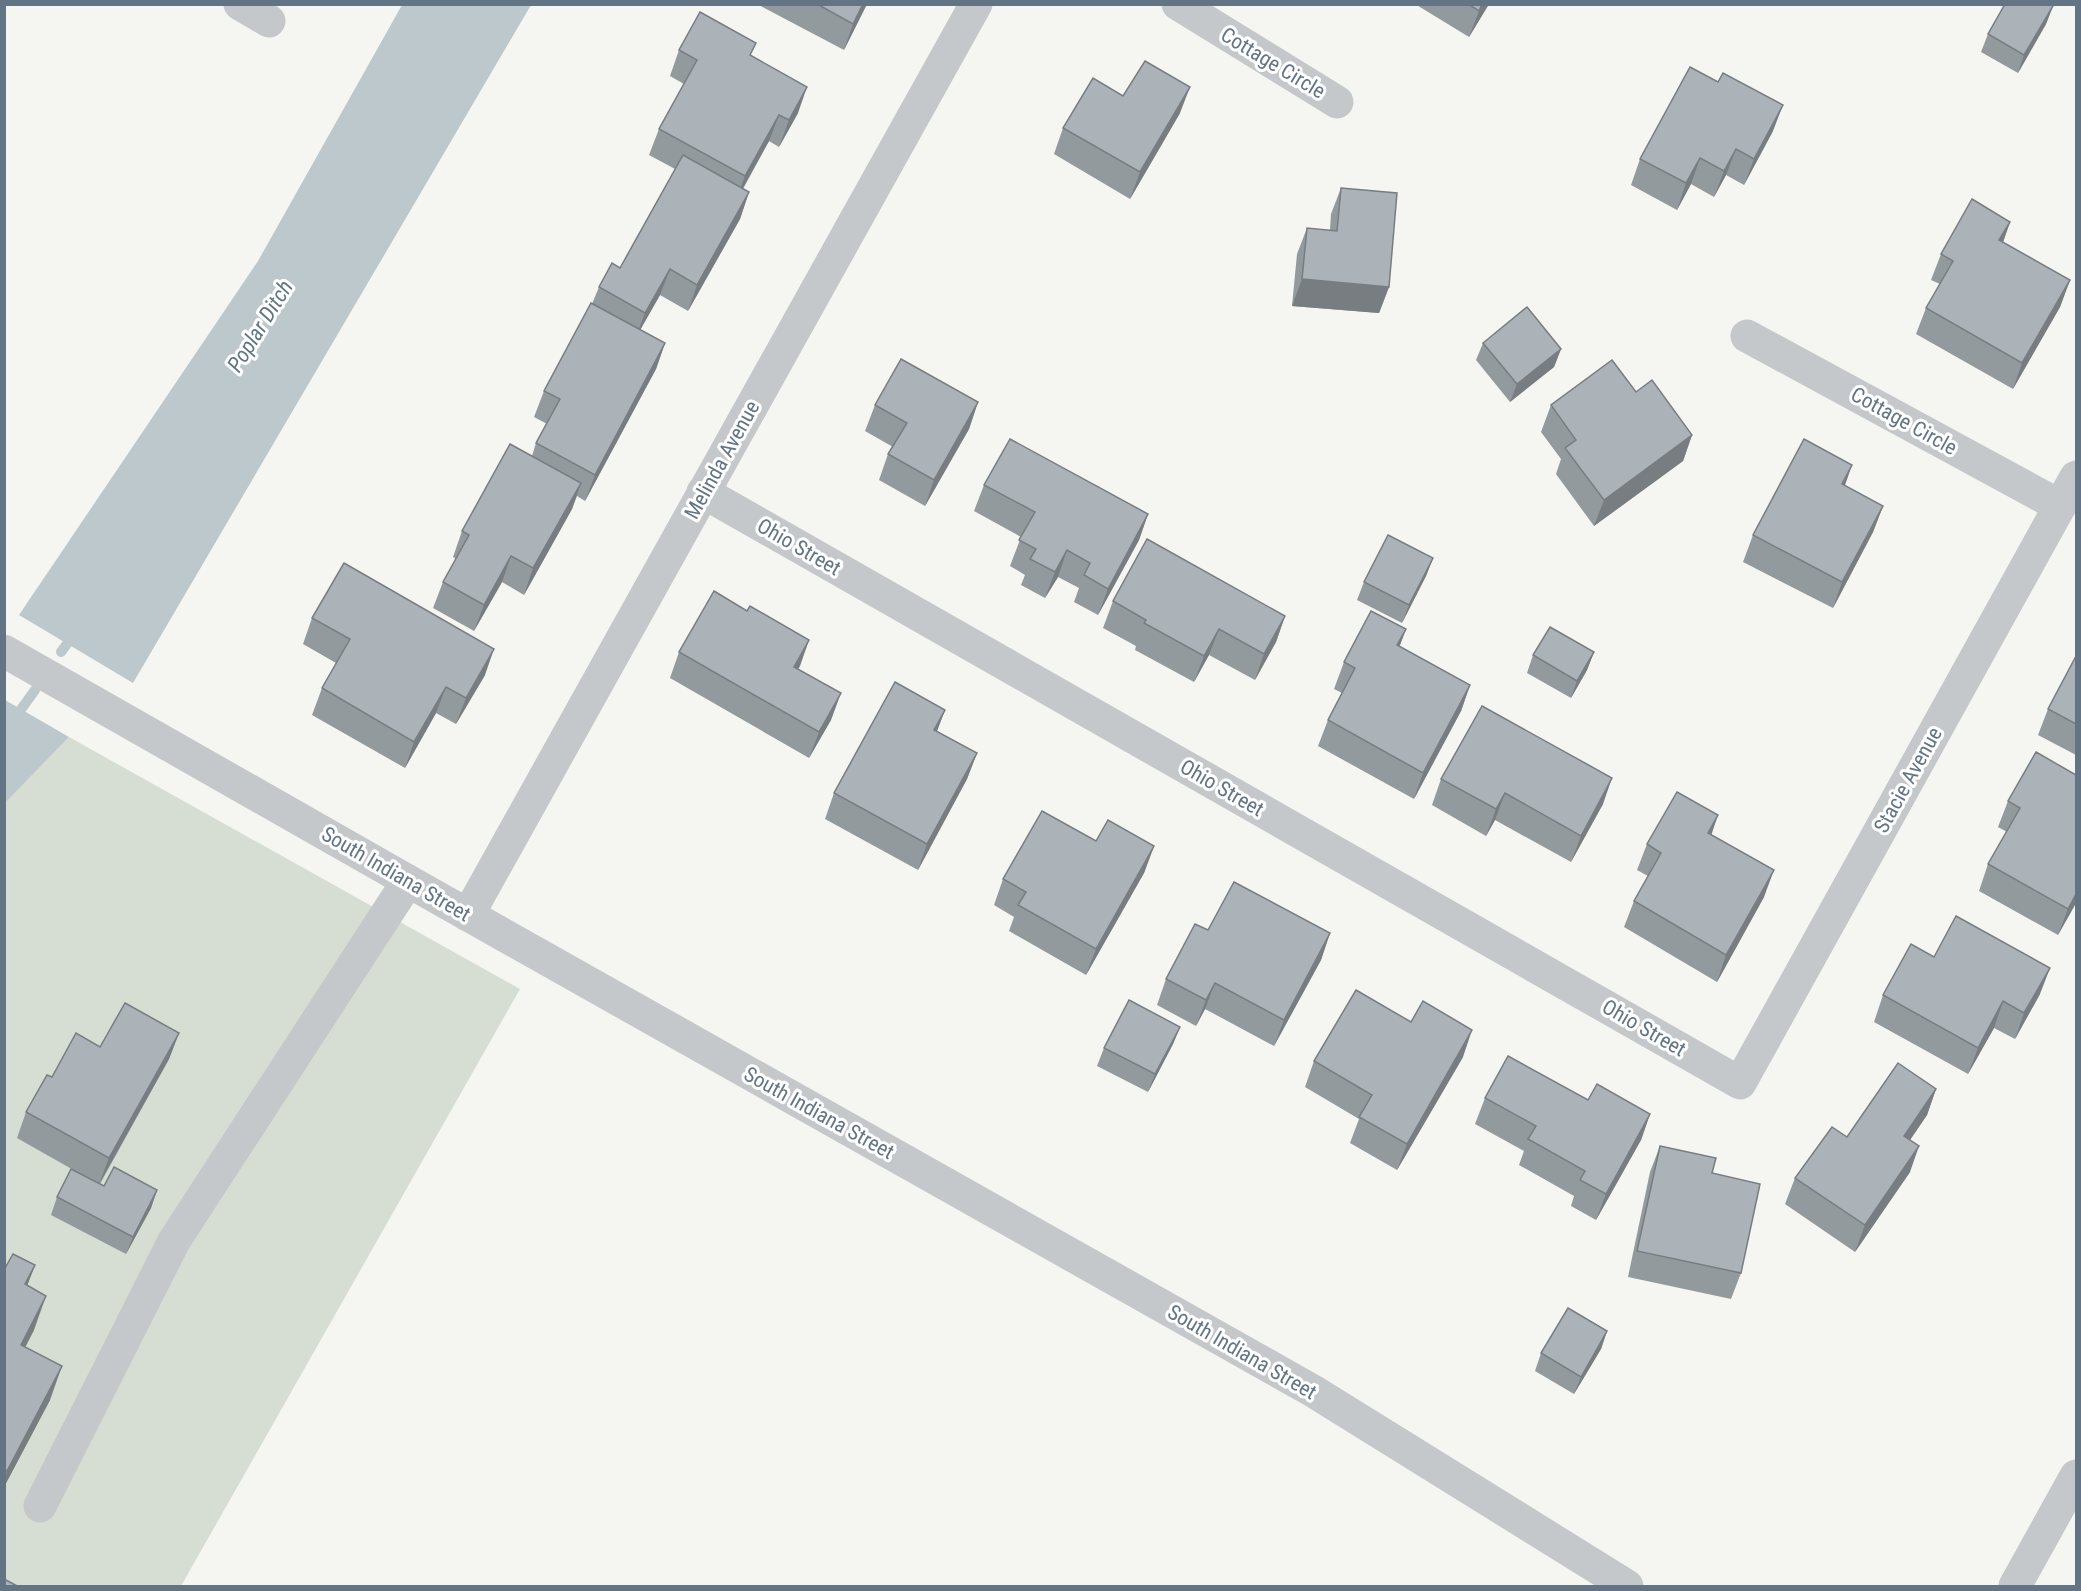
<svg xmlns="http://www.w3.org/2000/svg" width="2081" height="1591" font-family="'Roboto Condensed',sans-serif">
<rect width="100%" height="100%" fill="#f5f6f1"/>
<path fill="#d6ddd2" d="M69,737L520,989L181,1586H5V803Z"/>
<g fill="#bcc8cc">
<path d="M402,5H531L133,683L19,615L258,261Z"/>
<path d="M5,700L69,737L5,803Z"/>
</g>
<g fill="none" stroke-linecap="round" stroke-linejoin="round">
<g stroke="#bcc8cc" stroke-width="10">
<path d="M61,652L75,633"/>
<path d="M4,733L35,690"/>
</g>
<g stroke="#c5c8cb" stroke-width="33">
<path d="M240,4L269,21"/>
<path d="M1178,4L1337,102"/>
<path d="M1747,336L2060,506"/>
<path d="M703,492L1740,1083L2076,477"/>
<path d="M4,651L408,881L1313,1391L1627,1586"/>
<path d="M468,915L976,4"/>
<path d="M40,1506L174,1241L408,881"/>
<path d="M2015,1586L2076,1476"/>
</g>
</g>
<g fill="#939a9e">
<path d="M757,4H867L844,50Z"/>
<path d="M1415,4H1489L1469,37Z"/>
<path d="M2053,6L2046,24L2018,73L1981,52L1988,34Z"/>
<path d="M679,50L752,56L798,113L779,147L769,141L743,189L749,192L740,219L688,311L660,295L640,330L665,343L656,369L585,501L577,496L572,509L524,595L502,582L474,631L433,608L443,582L456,559L453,557L462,531L532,456L536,443L547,424L534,417L544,391L592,304L599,287L620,268L675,169L649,155L659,129L684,84L670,76Z"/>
<path d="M1123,96L1180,113L1130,199L1054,154L1063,128Z"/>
<path d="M1773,131L1744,185L1726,175L1714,197L1691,184L1677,210L1631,185L1640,159Z"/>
<path d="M1341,188L1389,287L1379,313L1292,306L1297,254L1307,228L1330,230L1331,214Z"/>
<path d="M2010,222L2003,242L2070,280L2060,307L2013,389L1916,334L1926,308L1940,284L1931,280L1941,254Z"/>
<path d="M1483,343L1561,349L1554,367L1510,402L1476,360Z"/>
<path d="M1636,392L1692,435L1683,461L1594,526L1556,474L1561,459L1541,432L1551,405Z"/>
<path d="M978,402L969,429L925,506L879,480L888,454L893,447L865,431L875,405Z"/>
<path d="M984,485L1148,514L1139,540L1098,615L1074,602L1079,588L1058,577L1045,598L1021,585L1025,575L1010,566L1021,537L974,511Z"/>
<path d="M1883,506L1873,532L1833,608L1743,562L1753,535Z"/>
<path d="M1433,558L1426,576L1402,623L1357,600L1364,582Z"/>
<path d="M1113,601L1285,616L1276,642L1255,680L1209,655L1194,682L1135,650L1136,646L1103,628Z"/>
<path d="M747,611L809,640L798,669L831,720L809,758L670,678L679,652Z"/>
<path d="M312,618L485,675L456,724L436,713L405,768L312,715L322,688L336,663L303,644Z"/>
<path d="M1406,629L1399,647L1470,685L1461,711L1414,799L1318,746L1328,720L1342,693L1334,689L1344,662Z"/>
<path d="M1594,652L1587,670L1571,698L1527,673L1533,655Z"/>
<path d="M2076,656V755L2038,735L2048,709Z"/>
<path d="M945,710L937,731L977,753L967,779L918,870L825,819L834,793Z"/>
<path d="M2076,775V903L2058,935L1979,891L1988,864L2007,832L1998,827L2008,801Z"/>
<path d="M1441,779L1603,804L1571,862L1495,820L1486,836L1432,805Z"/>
<path d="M1711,835L1764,897L1717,982L1624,927L1634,901L1648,876L1637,870L1647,844Z"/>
<path d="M1096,841L1154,846L1144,873L1086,975L1009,931L1014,917L994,905L1003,879Z"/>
<path d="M1208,930L1330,933L1321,960L1274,1046L1205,1009L1196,1026L1157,1005L1166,979Z"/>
<path d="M1934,957L2040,994L2015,1039L1994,1028L1968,1074L1874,1022L1883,995Z"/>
<path d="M1180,1027L1173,1044L1148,1092L1097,1066L1104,1048Z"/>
<path d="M179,1033L169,1059L100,1184L104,1186L157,1190L151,1208L126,1254L51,1215L57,1197L77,1172L17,1138L26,1112L52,1077L100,1047Z"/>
<path d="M1463,1057L1397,1170L1350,1143L1359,1119L1305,1087L1314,1061Z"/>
<path d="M1936,1089L1927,1115L1910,1140V1172L1855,1252L1785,1204L1795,1178L1847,1137Z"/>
<path d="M1485,1098L1588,1100L1650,1114L1641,1140L1596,1220L1571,1206L1574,1196L1519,1165L1524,1151L1475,1124Z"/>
<path d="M1660,1146L1712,1173L1741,1273L1731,1299L1628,1277L1650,1172Z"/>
<path d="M35,1265L27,1286L34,1330L25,1347L50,1400L4,1487V1270Z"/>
<path d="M1607,1331L1601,1349L1574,1394L1535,1371L1541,1353Z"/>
</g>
<g fill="#787d81">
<path d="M863,4H867L844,50L853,24Z"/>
<path d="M1482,4H1489L1469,37L1479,11Z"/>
<path d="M2053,6L2046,24L2018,73L2024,55Z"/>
<path d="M807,87L798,113L779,147L789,120Z"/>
<path d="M1190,87L1180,113L1130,199L1140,172Z"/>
<path d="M1783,105L1773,131L1744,185L1754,159Z"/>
<path d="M779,115L769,141L735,202L745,176Z"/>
<path d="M1736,149L1726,175L1714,197L1724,171Z"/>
<path d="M1700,158L1691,184L1677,210L1686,183Z"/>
<path d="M749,192L740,219L688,311L697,285Z"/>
<path d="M2010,222L2001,248L1999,240Z"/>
<path d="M670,269L660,295L635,339L645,313Z"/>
<path d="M1302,279L1389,287L1379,313L1292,306Z"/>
<path d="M2070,280L2060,307L2013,389L2022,363Z"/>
<path d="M665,343L656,369L585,501L595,475Z"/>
<path d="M1561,349L1554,367L1510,402L1517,384Z"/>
<path d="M978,402L969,429L925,506L934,480Z"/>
<path d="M1692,435L1683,461L1594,526L1604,500Z"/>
<path d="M1852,465L1843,491L1842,484Z"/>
<path d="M581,483L572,509L524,595L533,568Z"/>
<path d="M1883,506L1873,532L1833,608L1842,582Z"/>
<path d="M1148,514L1139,540L1098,615L1108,589Z"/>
<path d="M1067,550L1058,577L1045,598L1055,572Z"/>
<path d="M511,556L502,582L474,631L484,605Z"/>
<path d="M1433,558L1426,576L1402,623L1409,605Z"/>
<path d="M1285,616L1276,642L1255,680L1264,654Z"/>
<path d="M1219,629L1209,655L1194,682L1204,656Z"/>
<path d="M1406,629L1396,656L1397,645Z"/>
<path d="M809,640L800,666L784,693L794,667Z"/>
<path d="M494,649L485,675L456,724L466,698Z"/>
<path d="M1594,652L1587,670L1571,698L1577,681Z"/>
<path d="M1470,685L1461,711L1414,799L1423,773Z"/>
<path d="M446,687L436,713L405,768L414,742Z"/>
<path d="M841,693L831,720L809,758L819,732Z"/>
<path d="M945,710L935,736L934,730Z"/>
<path d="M977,753L967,779L918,870L927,844Z"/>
<path d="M1612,778L1603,804L1571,862L1581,836Z"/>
<path d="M1505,793L1495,820L1486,836L1496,809Z"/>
<path d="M1718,815L1709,842L1708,833Z"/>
<path d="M1154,846L1144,873L1086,975L1096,949Z"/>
<path d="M1774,870L1764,897L1717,982L1726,955Z"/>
<path d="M2076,894V903L2058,935L2068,909Z"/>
<path d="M1330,933L1321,960L1274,1046L1284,1020Z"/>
<path d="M2050,968L2040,994L2015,1039L2024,1013Z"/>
<path d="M1215,983L1205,1009L1196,1026L1206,1000Z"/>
<path d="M2003,1001L1994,1028L1968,1074L1978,1048Z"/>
<path d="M1180,1027L1173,1044L1148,1092L1155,1074Z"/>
<path d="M1472,1030L1463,1057L1397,1170L1407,1144Z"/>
<path d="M179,1033L169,1059L99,1184L109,1158Z"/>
<path d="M1936,1089L1927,1115L1895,1162L1904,1136Z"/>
<path d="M1650,1114L1641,1140L1596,1220L1606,1194Z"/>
<path d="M1919,1146L1910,1172L1855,1252L1865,1225Z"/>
<path d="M157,1190L151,1208L126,1254L133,1237Z"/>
<path d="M35,1265L22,1299L25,1284Z"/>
<path d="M46,1296L34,1330L9,1379L21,1345Z"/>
<path d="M1607,1331L1601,1349L1574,1394L1581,1377Z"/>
<path d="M62,1366L50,1400L4,1487V1479L7,1471Z"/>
</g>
<g fill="#abb3b8" stroke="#787d81" stroke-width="1.5">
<path d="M817,4H863L853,24Z"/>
<path d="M1468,4H1482L1479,11Z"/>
<path d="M2005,4H2050L2053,6L2024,55L1988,34Z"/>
<path d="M700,12L756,43L750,55L807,87L789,120L779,115L745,176L659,129L697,60L679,50Z"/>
<path d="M1145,61L1190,87L1140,172L1063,128L1093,78L1123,96Z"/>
<path d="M1690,67L1718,82L1723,73L1783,105L1754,159L1736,149L1724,171L1700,158L1686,183L1640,159Z"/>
<path d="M683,155L749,192L697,285L670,269L645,313L599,287L612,263L620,268Z"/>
<path d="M1341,188L1397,193L1389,287L1302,279L1307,228L1337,231Z"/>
<path d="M1972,199L2010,222L1999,240L2070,280L2022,363L1926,308L1953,261L1941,254Z"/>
<path d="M591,303L665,343L595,475L536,443L560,399L544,391Z"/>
<path d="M1527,307L1561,349L1517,384L1483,343Z"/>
<path d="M901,359L978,402L934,480L888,454L907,423L875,405Z"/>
<path d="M1612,360L1636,392L1652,380L1692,435L1604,500L1565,448L1576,440L1551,405Z"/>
<path d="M1010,439L1148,514L1108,589L1084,575L1090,563L1067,550L1055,572L1030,559L1036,549L1019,540L1035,512L984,485Z"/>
<path d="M1804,439L1852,465L1842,484L1883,506L1842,582L1753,535Z"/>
<path d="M510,444L581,483L533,568L511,556L484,605L443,582L469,535L462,531Z"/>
<path d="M1388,535L1433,558L1409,605L1364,582Z"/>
<path d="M1147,539L1285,616L1264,654L1219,629L1204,656L1144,623L1146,620L1113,601Z"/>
<path d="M344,563L494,649L466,698L446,687L414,742L322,688L350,639L312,618Z"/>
<path d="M714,591L747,611L750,606L809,640L794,667L841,693L819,732L679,652Z"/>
<path d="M1371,611L1406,629L1397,645L1470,685L1423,773L1328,720L1355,668L1344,662Z"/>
<path d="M1550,627L1594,652L1577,681L1533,655Z"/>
<path d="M2076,656V724L2048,709Z"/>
<path d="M895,682L945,710L934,730L977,753L927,844L834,793Z"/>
<path d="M1482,706L1612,778L1581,836L1505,793L1496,809L1441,779Z"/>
<path d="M2036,752L2076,775V894L2068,909L1988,864L2020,808L2008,801Z"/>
<path d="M1677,792L1718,815L1708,833L1774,870L1726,955L1634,901L1661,853L1647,844Z"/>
<path d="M1042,811L1096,841L1108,820L1154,846L1096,949L1018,905L1026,892L1003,879Z"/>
<path d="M1234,882L1330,933L1284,1020L1215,983L1206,1000L1166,979L1195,924L1208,930Z"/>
<path d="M1956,916L2050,968L2024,1013L2003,1001L1978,1048L1883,995L1911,944L1934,957Z"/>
<path d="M1356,990L1411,1022L1423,1001L1472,1030L1407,1144L1359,1117L1372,1095L1314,1061Z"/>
<path d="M1129,1000L1180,1027L1155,1074L1104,1048Z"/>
<path d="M125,1003L179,1033L109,1158L26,1112L47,1075L52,1077L76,1033L100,1047Z"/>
<path d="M1508,1056L1588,1100L1597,1084L1650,1114L1606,1194L1580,1180L1585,1171L1528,1139L1536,1126L1485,1098Z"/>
<path d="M1898,1063L1936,1089L1904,1136L1919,1146L1865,1225L1795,1178L1832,1127L1847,1137Z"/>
<path d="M1660,1146L1716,1158L1712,1173L1760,1184L1741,1273L1637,1251Z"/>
<path d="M114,1167L157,1190L133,1237L57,1197L71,1169L104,1186Z"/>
<path d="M13,1254L35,1265L25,1284L46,1296L21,1345L62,1366L7,1471L4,1469V1270Z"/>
<path d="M1568,1308L1607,1331L1581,1377L1541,1353Z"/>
<path d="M4,1579L19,1587H4Z"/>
</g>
<g text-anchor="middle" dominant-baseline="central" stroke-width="6" stroke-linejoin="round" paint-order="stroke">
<g font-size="21" fill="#637584" stroke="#fff">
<text transform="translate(1273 63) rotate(31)">Cottage Circle</text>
<text transform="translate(1904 421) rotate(29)">Cottage Circle</text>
<text transform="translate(722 460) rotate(-61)">Melinda Avenue</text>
<text transform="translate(799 547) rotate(30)">Ohio Street</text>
<text transform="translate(1908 780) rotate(-61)">Stacie Avenue</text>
<text transform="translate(1222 788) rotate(30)">Ohio Street</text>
<text transform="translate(396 874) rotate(30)">South Indiana Street</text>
<text transform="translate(1644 1028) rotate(30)">Ohio Street</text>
<text transform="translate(819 1113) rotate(29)">South Indiana Street</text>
<text transform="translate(1242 1352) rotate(30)">South Indiana Street</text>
</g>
<g font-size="22" font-style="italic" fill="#5f7781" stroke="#fff">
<text transform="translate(260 326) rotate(-58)">Poplar Ditch</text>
</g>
</g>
<rect width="2081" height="1591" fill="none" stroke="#637584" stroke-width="12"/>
</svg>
